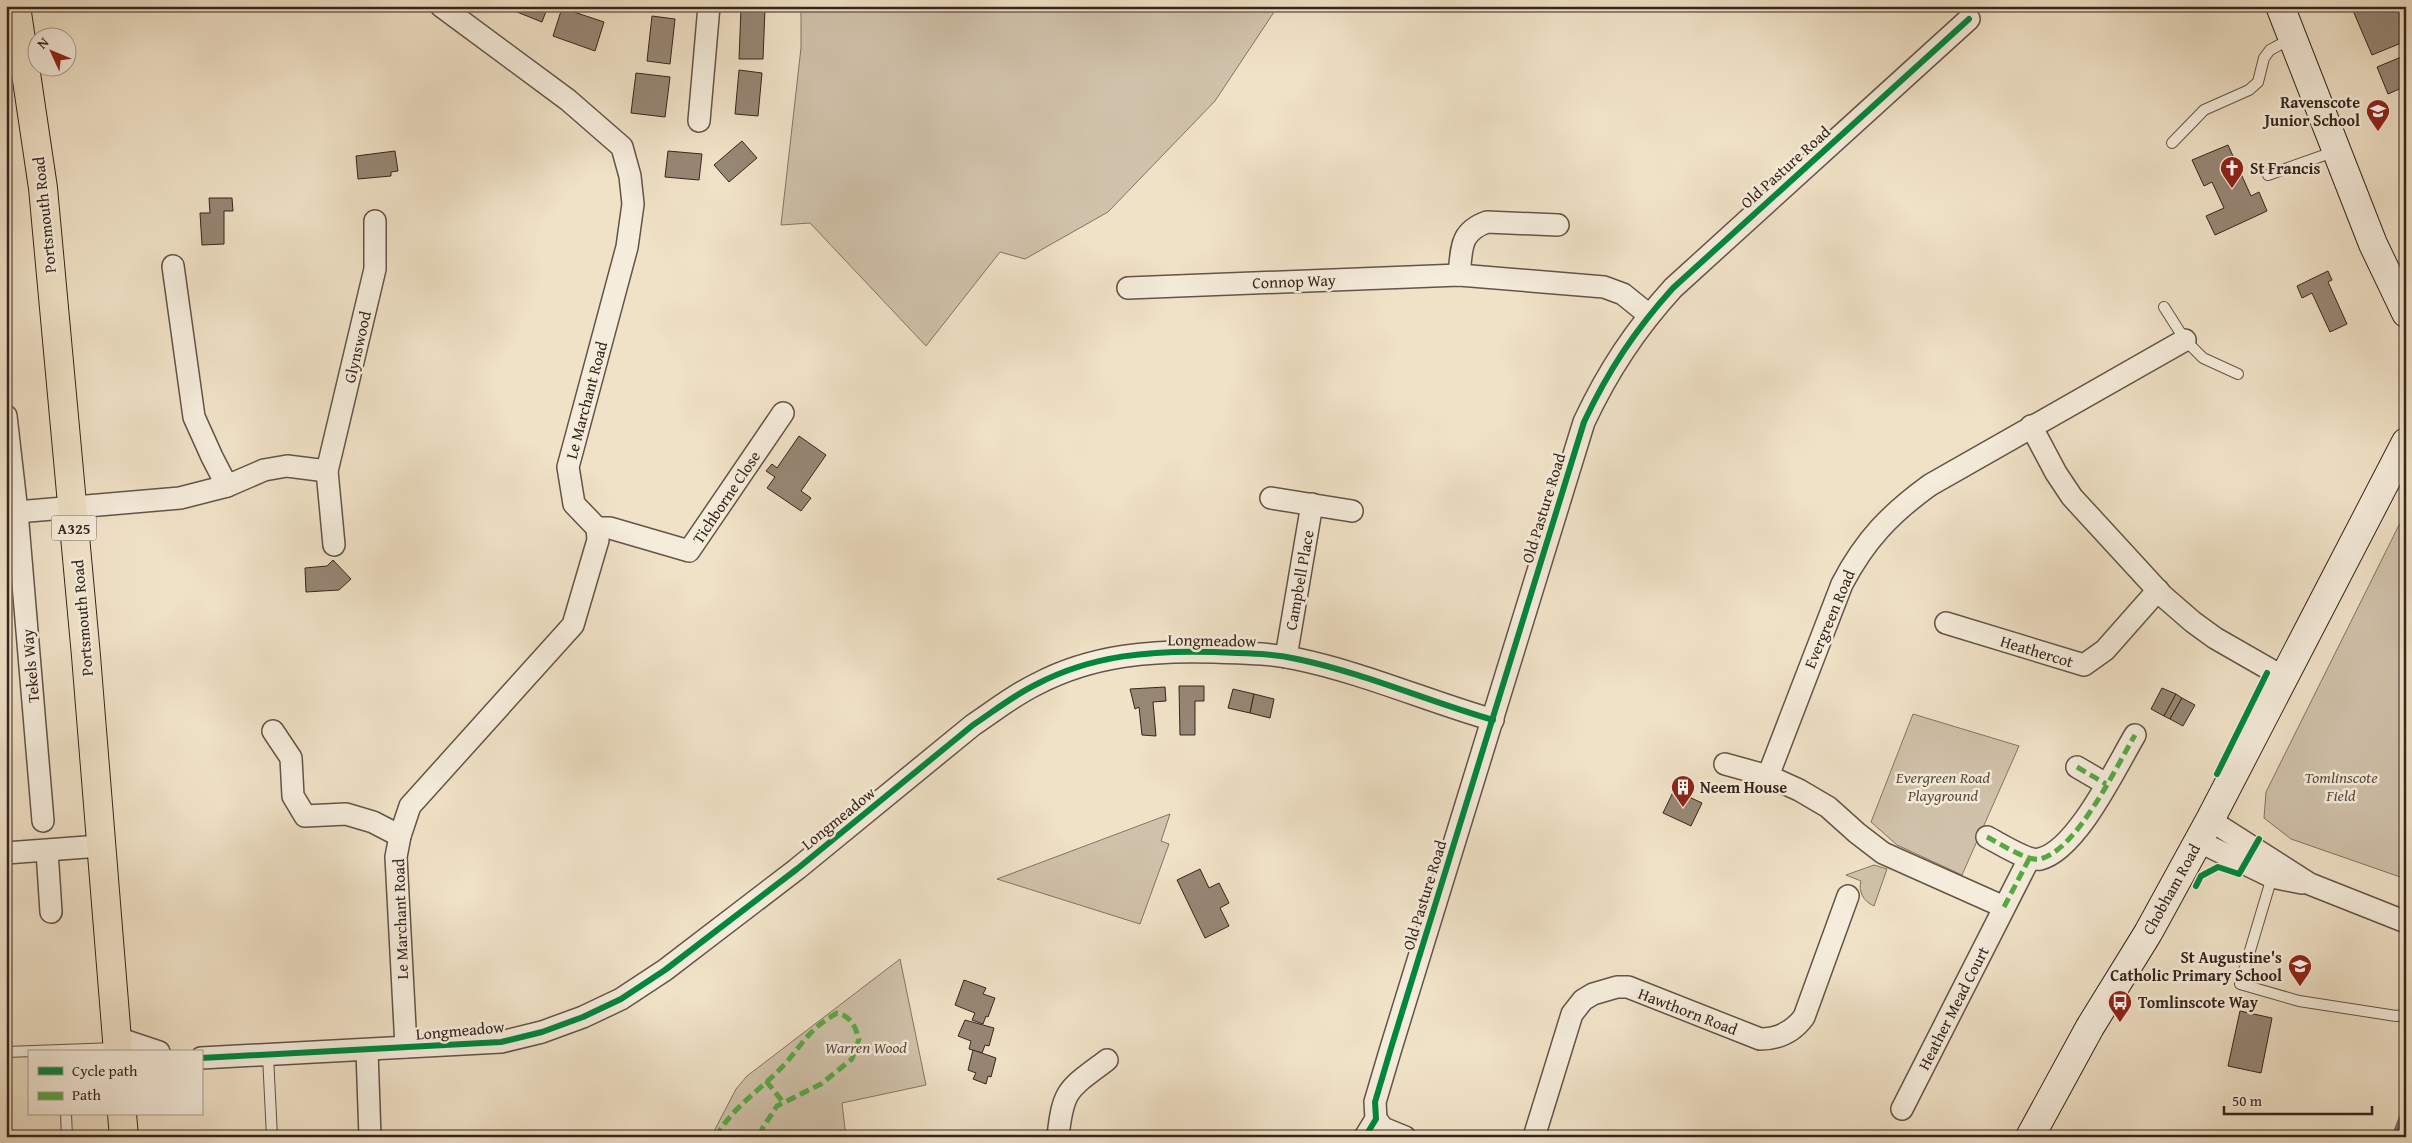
<svg xmlns="http://www.w3.org/2000/svg" width="2412" height="1143" font-family="'Gentium Book Plus',serif">
<rect width="100%" height="100%" fill="#f0e2c7"/>
<filter id="stains"><feTurbulence type="fractalNoise" baseFrequency=".004" numOctaves="4"/><feColorMatrix values="0 0 0 0 .2 0 0 0 0 .09 0 0 0 0 .02 0 0 0 .5 -.17"/></filter>
<radialGradient id="worn" r=".72"><stop offset=".6" stop-color="#630" stop-opacity="0"/><stop offset="1" stop-color="#630" stop-opacity=".3"/></radialGradient>
<g fill="#d0c2aa" stroke="#837463">
<path d="M801,6H1278L1215,101L1108,212L1025,259L1000,252L926,346L810,223L781,225L801,48Z"/>
<path d="M2406,511V879L2291,839L2264,818L2266,792Z"/>
<path d="M1913,714L2019,746L1962,875L1897,845L1871,822Z"/>
<path d="M1170,814L1161,841L1169,844L1140,924L997,879Z"/>
<path d="M1874,865L1887,869L1874,906C1863,901 1858,891 1861,881L1846,875Z"/>
<path d="M900,959L926,1085L842,1103L846,1137H711L736,1089L747,1076Z"/>
</g>
<g fill="none" stroke-linecap="round" stroke-linejoin="round">
<path stroke="#807060" stroke-width="5.5" d="M2394,1137L2406,1106"/>
</g>
<g fill="#978775" stroke="#36251c">
<path d="M513,6H548L542,22L512,10Z"/>
<path d="M2351,6H2406V41L2372,55Z"/>
<path d="M562,8L604,22L595,51L553,36Z"/>
<path d="M741,8L765,9L763,59H739Z"/>
<path d="M652,16L675,19L670,64L647,61Z"/>
<path d="M2406,55V86L2388,94L2377,67Z"/>
<path d="M739,70L762,73L758,116L735,114Z"/>
<path d="M636,73L670,77L665,117L631,113Z"/>
<path d="M742,141L757,158L729,182L714,165Z"/>
<path d="M2228,145L2251,196L2259,192L2267,211L2215,235L2206,216L2224,208L2212,182L2204,186L2192,160Z"/>
<path d="M395,151L398,171L391,172V176L358,179L356,156Z"/>
<path d="M668,151L702,154L699,180L665,177Z"/>
<path d="M209,198H232L233,211H224V244L202,245L200,213H210Z"/>
<path d="M2328,271L2332,280L2328,282L2347,324L2330,332L2312,293L2302,298L2297,286Z"/>
<path d="M799,436L826,455L801,491L811,498L801,511L767,488L775,477L766,471L772,464L777,468Z"/>
<path d="M333,560L351,579L339,590L306,592L305,568L327,566Z"/>
<path d="M1179,686H1204V701H1195V735H1180Z"/>
<path d="M1165,687L1166,701L1153,702L1156,736L1142,735L1139,707L1135,709L1130,689Z"/>
<path d="M2162,688L2176,694L2164,716L2151,709Z"/>
<path d="M1233,689L1254,694L1250,713L1228,708Z"/>
<path d="M1254,694L1274,699L1270,718L1250,713Z"/>
<path d="M2176,694L2182,698L2170,719L2164,716Z"/>
<path d="M2182,698L2195,705L2183,726L2170,719Z"/>
<path d="M1674,790L1702,803L1691,826L1663,813Z"/>
<path d="M1200,869L1209,888L1219,883L1229,903L1220,908L1229,926L1205,938L1177,880Z"/>
<path d="M964,980L986,988L983,994L995,998L988,1017L986,1016L983,1024L972,1020L975,1013L955,1005Z"/>
<path d="M2240,1011L2272,1018L2261,1073L2228,1066Z"/>
<path d="M965,1020L994,1028L989,1046L985,1045L982,1053L969,1049L971,1041L958,1036Z"/>
<path d="M973,1050L996,1058L991,1077L988,1076L986,1084L973,1079L976,1073L968,1070Z"/>
</g>
<g fill="none" stroke-linecap="round" stroke-linejoin="round">
<g stroke="#645447" stroke-width="12">
<g id="service">
<path d="M2172,143L2204,110L2249,90L2258,82L2264,58L2270,50L2292,38"/>
<path d="M2268,175L2336,151"/>
<path d="M2164,307L2185,340L2203,358L2238,374"/>
<path d="M2272,877L2240,984L2299,1001L2396,1016L2404,1015L2406,1013"/>
<path d="M6,1052L116,1048"/>
<path d="M268,1056L272,1137"/>
<path d="M66,1114L67,1137"/>
</g>
</g>
<g stroke="#645447" stroke-width="24">
<g id="minor">
<path d="M699,121L709,6"/>
<path d="M173,266L194,417L212,457L227,486"/>
<path d="M1459,275C1462,249 1459,232 1487,222L1558,225"/>
<path d="M1128,288L1459,275L1604,287L1623,294L1649,315"/>
<path d="M6,416L17,512L43,821"/>
<path d="M2031,426L2056,473L2072,497L2163,596L2193,622L2215,638L2283,677"/>
<path d="M1271,498L1352,511"/>
<path d="M17,512L180,498L227,486L264,470L287,466L327,471"/>
<path d="M597,528H610L689,551L783,413"/>
<path d="M334,545L327,471L375,269V221"/>
<path d="M1946,623L2084,665L2105,650L2158,590"/>
<path d="M1286,657L1312,504"/>
<path d="M273,731L291,758L293,796L305,816L346,814L373,822L400,836"/>
<path d="M1725,764L1768,776L1799,790L1828,807L1857,833L1883,853L2004,907"/>
<path d="M2077,767L2106,784"/>
<path d="M1768,776L1842,584C1865,540 1890,514 1930,485L2185,340"/>
<path d="M2210,820L2310,884L2406,922"/>
<path d="M1987,837C1999,843 2028,862 2040,859C2077,850 2116,767 2135,735"/>
<path d="M2198,841L2272,877L2302,883"/>
<path d="M47,851L51,912"/>
<path d="M6,853L100,846"/>
<path d="M117,1038L159,1052"/>
<path d="M406,1047L396,857L400,836L410,806L573,625L598,540L597,528L574,504L568,467L627,247L633,204L630,176L622,147L568,100L441,6"/>
<path d="M367,1051L370,1137"/>
<path d="M201,1058L501,1042L542,1032L583,1017L621,999L665,970L797,869L973,725C994,711 1014,695 1037,684C1092,655 1153,650 1214,652C1242,653 1270,653 1297,659C1364,673 1427,701 1493,720"/>
<path d="M1902,1109L2029,859"/>
<path d="M1376,1119L1383,1128L1405,1137"/>
<path d="M1058,1137C1063,1088 1069,1089 1107,1060"/>
<path d="M1365,1137L1376,1119L1375,1102L1391,1048L1584,422C1608,371 1635,330 1673,288L1969,19"/>
<path d="M1534,1137L1572,1014L1583,1000L1593,994L1617,987H1628L1760,1039C1779,1039 1793,1032 1804,1017L1848,896"/>
</g>
</g>
<g stroke="#36251c" stroke-width="30">
<g id="secondary">
<path d="M2280,6L2373,244L2406,313"/>
<path d="M2030,1137L2090,1027L2148,933L2211,818L2406,442"/>
</g>
</g>
<g stroke="#36251c" stroke-width="30">
<g id="primary">
<path d="M16,6L43,188L86,656L118,1052"/>
<path d="M122,1114L124,1137"/>
</g>
</g>
<use href="#service" stroke="#f5ecdb" stroke-width="10"/>
<use href="#minor" stroke="#f5ecdb" stroke-width="21"/>
<use href="#secondary" stroke="#f5ecdb" stroke-width="28"/>
<use href="#primary" stroke="#f0e2c7" stroke-width="28"/>
<g stroke="#55aa43" stroke-width="5" stroke-dasharray="10 5" stroke-linecap="butt">
<path d="M2077,767L2106,784"/>
<path d="M1987,837C1999,843 2028,862 2040,859C2077,850 2116,767 2135,735"/>
<path d="M2004,907L2029,859"/>
<path d="M766,1081L783,1102"/>
<path d="M716,1137C732,1107 762,1089 785,1064C804,1042 809,1029 837,1013C851,1016 855,1026 859,1039L852,1059L821,1084L777,1106L762,1129L761,1137"/>
</g>
<g stroke="#f5ecdb" stroke-width="9">
<g id="cycleway">
<path d="M2217,774L2267,673"/>
<path d="M2196,886L2201,876L2218,867L2239,874L2259,839"/>
<path d="M201,1058L501,1042L542,1032L583,1017L621,999L665,970L797,869L973,725C994,711 1014,695 1037,684C1092,655 1153,650 1214,652C1242,653 1270,653 1297,659C1364,673 1427,701 1493,720"/>
<path d="M1365,1137L1376,1119L1375,1102L1391,1048L1584,422C1608,371 1635,330 1673,288L1969,19"/>
</g>
</g>
<use href="#cycleway" stroke="#00873e" stroke-width="6"/>
</g>
<defs>
<g id="school-pin" transform="scale(1.25)"><path d="M0 17L-7.5 6A9.5 9.5 0 1 1 7.5 6Z" fill="#8f2418" stroke="#f5ecdb"/><path d="M0-5L7-2L0 1L-7-2ZM-4 1L0 2.5L4 1V4Q0 6-4 4Z" fill="#fff"/></g>
<g id="church-pin" transform="scale(1.25)"><path d="M0 17L-7.5 6A9.5 9.5 0 1 1 7.5 6Z" fill="#8f2418" stroke="#f5ecdb"/><path d="M-1.2-6h2.4v3.5h3.3v2.4h-3.3V6h-2.4V-.1h-3.3v-2.4h3.3Z" fill="#fff"/></g>
<g id="building-pin" transform="scale(1.25)"><path d="M0 17L-7.5 6A9.5 9.5 0 1 1 7.5 6Z" fill="#8f2418" stroke="#f5ecdb"/><path d="M-4-6H4V6H1V3H-1V6H-4ZM-2.5-4.3h1.7v1.8h-1.7ZM.8-4.3h1.7v1.8H.8ZM-2.5-1h1.7V.8h-1.7ZM.8-1h1.7V.8H.8Z" fill="#fff"/></g>
<g id="bus-pin" transform="scale(1.25)"><path d="M0 17L-7.5 6A9.5 9.5 0 1 1 7.5 6Z" fill="#8f2418" stroke="#f5ecdb"/><path d="M-5-6H5V4H4V6H2V4H-2V6H-4V4H-5ZM-3.5-4V0h7V-4ZM-3.5 1.2v1.5H-2V1.2ZM2 1.2v1.5H3.5V1.2Z" fill="#fff"/></g>
</defs>
<g fill-rule="evenodd">
<use href="#school-pin" x="2378" y="111"/>
<use href="#church-pin" x="2232" y="168"/>
<use href="#building-pin" x="1683" y="787"/>
<use href="#school-pin" x="2300" y="966"/>
<use href="#bus-pin" x="2120" y="1002"/>
</g>
<g text-anchor="middle" dominant-baseline="central" stroke-width="5" stroke-linejoin="round" paint-order="stroke">
<rect fill="#f5ecdb" stroke="#6f6155" stroke-width="1" x="51.5" y="515.5" width="45" height="25" rx="4"/>
<g font-size="15" font-weight="bold" fill="#36251c">
<text x="74" y="528">A325</text>
</g>
<g font-size="16" font-weight="bold" fill="#36251c" stroke="#f5ecdb" text-anchor="start">
<text x="2360" y="102" text-anchor="end">Ravenscote<tspan x="2360" dy="18">Junior School</tspan></text>
<text x="2250" y="168">St Francis</text>
<text x="1700" y="787">Neem House</text>
<text x="2282" y="957" text-anchor="end">St Augustine's<tspan x="2282" dy="18">Catholic Primary School</tspan></text>
<text x="2138" y="1002">Tomlinscote Way</text>
</g>
<g font-size="16" fill="#36251c" stroke="#f5ecdb">
<text transform="translate(1785 167) rotate(-42)">Old Pasture Road</text>
<text transform="translate(44 215) rotate(-96)">Portsmouth Road</text>
<text transform="translate(1294 281) rotate(-2)">Connop Way</text>
<text transform="translate(357 347) rotate(-77)">Glynswood</text>
<text transform="translate(586 400) rotate(-75)">Le Marchant Road</text>
<text transform="translate(726 497) rotate(-56)">Tichborne Close</text>
<text transform="translate(1543 508) rotate(-73)">Old Pasture Road</text>
<text transform="translate(1299 580) rotate(-80)">Campbell Place</text>
<text transform="translate(82 618) rotate(-95)">Portsmouth Road</text>
<text transform="translate(1829 619) rotate(-67)">Evergreen Road</text>
<text transform="translate(1212 640) rotate(1)">Longmeadow</text>
<text transform="translate(2037 651) rotate(17)">Heathercot</text>
<text transform="translate(30 666) rotate(-95)">Tekels Way</text>
<text transform="translate(838 818) rotate(-39)">Longmeadow</text>
<text transform="translate(2171 889) rotate(-61)">Chobham Road</text>
<text transform="translate(1424 895) rotate(-73)">Old Pasture Road</text>
<text transform="translate(400 919) rotate(-92)">Le Marchant Road</text>
<text transform="translate(1953 1008) rotate(-63)">Heather Mead Court</text>
<text transform="translate(1688 1011) rotate(21)">Hawthorn Road</text>
<text transform="translate(460 1030) rotate(-5)">Longmeadow</text>
</g>
<g font-size="16" font-style="italic" fill="#5c4c40" stroke="#f5ecdb">
<text x="1943" y="777">Evergreen Road<tspan x="1943" dy="18">Playground</tspan></text>
<text x="2341" y="777">Tomlinscote<tspan x="2341" dy="18">Field</tspan></text>
<text x="866" y="1047">Warren Wood</text>
</g>
</g>
<rect width="2412" height="1143" fill="none" stroke="#f0e2c7" stroke-width="25"/>
<rect x="8" y="8" width="2397" height="1128" fill="none" stroke="#36251c" stroke-width="2.5"/>
<rect x="12" y="12" width="2387" height="1118" fill="none" stroke="#36251c"/>
<rect x="28" y="1050" width="175" height="65" fill="#f5ecdb" stroke="#a99c8f"/>
<rect x="38" y="1067" width="25" height="8" fill="#00873e" stroke="#a99c8f"/>
<text x="72" y="1076" font-size="15" fill="#36251c">Cycle path</text>
<rect x="38" y="1092" width="25" height="8" fill="#55aa43" stroke="#a99c8f"/>
<text x="72" y="1100" font-size="15" fill="#36251c">Path</text>
<g transform="translate(52 52) rotate(314)"><circle r="24" fill="#f5ecdb" stroke="#a99c8f"/>
<path d="M0-4L9 19L0 12L-9 19Z" fill="#8f2418"/>
<text y="-8" font-size="14" font-weight="bold" text-anchor="middle" fill="#36251c">N</text>
</g>
<path d="M2224 1106v8h148v-8" fill="none" stroke="#36251c" stroke-width="2.5"/>
<text x="2232" y="1106" font-size="15" fill="#36251c" stroke="#f5ecdb" stroke-width="4" paint-order="stroke">50 m</text>
<rect width="100%" height="100%" filter="url(#stains)"/>
<rect width="100%" height="100%" fill="url(#worn)"/>
</svg>
